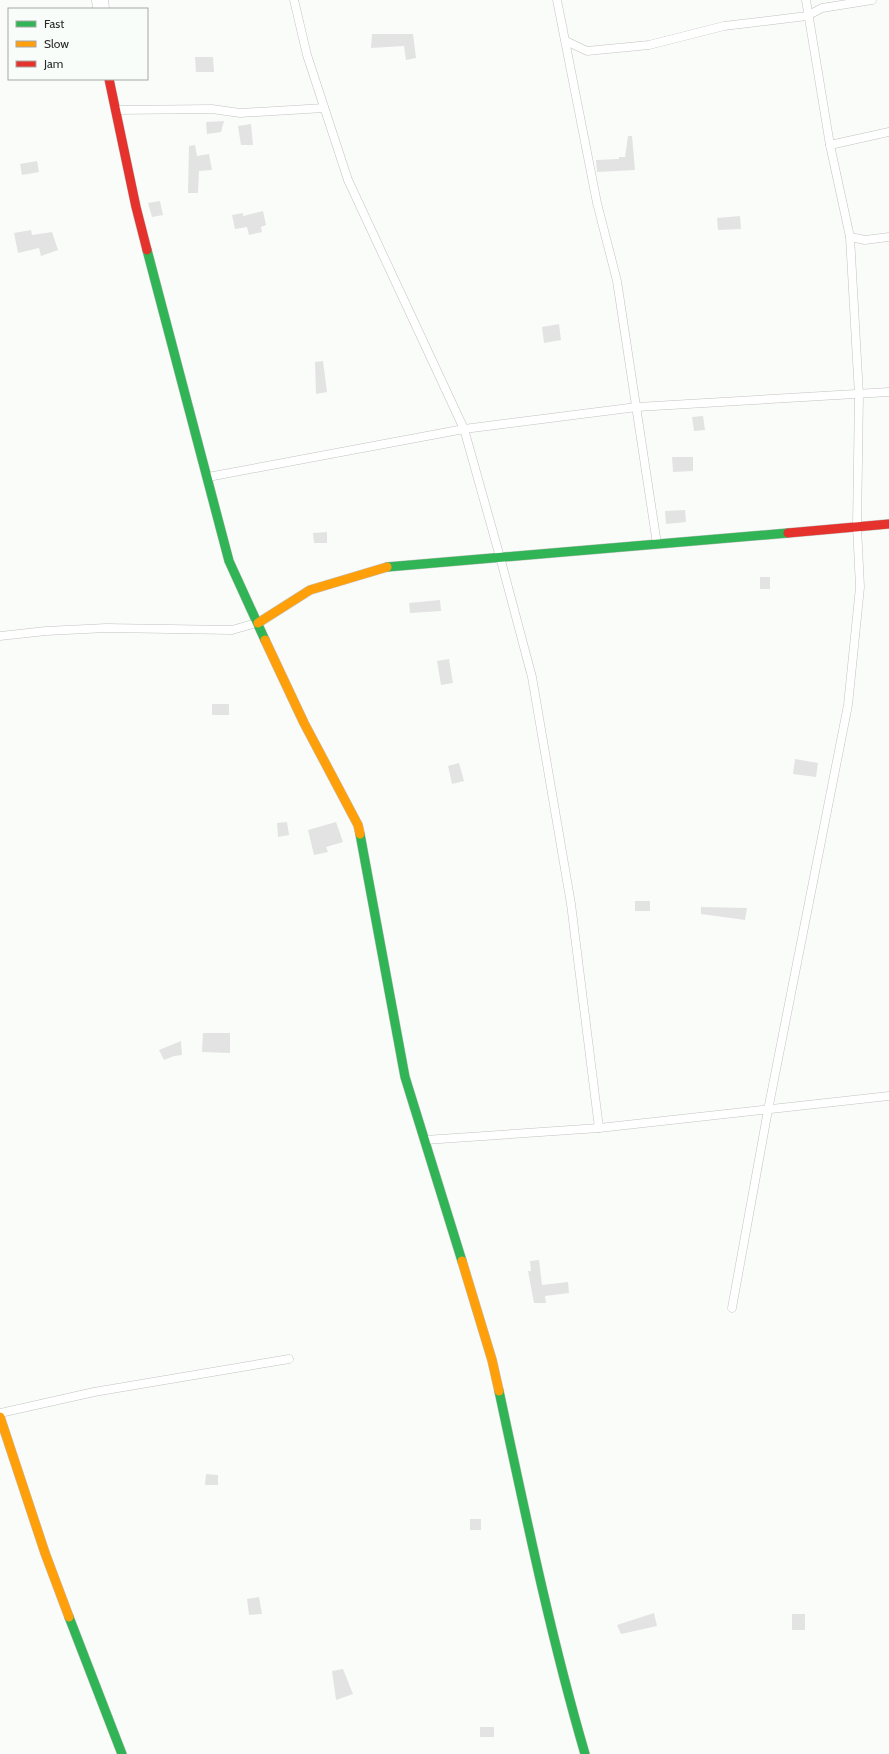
<svg xmlns="http://www.w3.org/2000/svg" width="889" height="1754" font-family="Cabin,sans-serif">
<rect width="100%" height="100%" fill="#fafcfa"/>
<g fill="#e2e3e2">
<path d="M372,34H413L416,58L406,60L404,46L371,48Z"/>
<path d="M195,57H213L214,72H196Z"/>
<path d="M224,121L221,132L207,134L206,122Z"/>
<path d="M251,124L253,145H241L238,126Z"/>
<path d="M628,136H632L635,170L597,172L596,160L619,159V157H625Z"/>
<path d="M195,145L197,156L209,154L212,170L199,171L198,193H188L189,146Z"/>
<path d="M37,161L39,172L22,175L20,164Z"/>
<path d="M160,201L163,215L152,217L148,203Z"/>
<path d="M263,211L266,225L261,227L262,232L249,235L247,227L235,229L232,215L243,213V216Z"/>
<path d="M740,216L741,229L718,230L717,218Z"/>
<path d="M31,230L32,235L52,232L58,250L41,256L39,248L18,253L14,233Z"/>
<path d="M559,324L561,340L544,343L542,327Z"/>
<path d="M323,361L327,392L316,394L315,362Z"/>
<path d="M703,416L705,430L694,431L692,417Z"/>
<path d="M672,457H693V471L673,472Z"/>
<path d="M685,510L686,522L666,524L665,511Z"/>
<path d="M327,532V543H314L313,533Z"/>
<rect x="760" y="577" width="10" height="12"/>
<path d="M440,600L441,611L410,613L409,603Z"/>
<path d="M449,659L453,683L441,685L437,661Z"/>
<rect x="212" y="704" width="17" height="11"/>
<path d="M795,759L818,763L816,777L793,774Z"/>
<path d="M459,763L464,781L452,784L448,766Z"/>
<path d="M287,822L289,835L278,837L277,823Z"/>
<path d="M336,822L343,842L326,847L328,852L314,855L308,830Z"/>
<rect x="635" y="901" width="15" height="10"/>
<path d="M701,907L747,908L745,920L701,914Z"/>
<path d="M203,1033H230V1053L202,1052Z"/>
<path d="M181,1041L182,1055L174,1056L164,1060L159,1050Z"/>
<path d="M539,1260L542,1285L568,1282L569,1293L545,1296L546,1303H534L528,1271H531L530,1261Z"/>
<path d="M206,1474L218,1475V1485H205Z"/>
<rect x="470" y="1519" width="11" height="11"/>
<path d="M259,1597L262,1614L249,1615L247,1599Z"/>
<path d="M654,1613L657,1626L621,1634L617,1625Z"/>
<rect x="792" y="1614" width="13" height="16"/>
<path d="M343,1669L353,1694L336,1700L332,1671Z"/>
<rect x="480" y="1727" width="14" height="10"/>
</g>
<g fill="none" stroke-linecap="round" stroke-linejoin="round">
<g stroke="#c2c3c1" stroke-width="9">
<g id="lane">
<path d="M294,0L307,55L348,180L464,429L500,557L532,677L571,904L599,1128"/>
<path d="M557,0L597,203L617,281L657,544"/>
<path d="M566,41L587,51L649,45L724,26L807,16L822,8L872,0"/>
<path d="M116,110L212,109L240,113L324,108"/>
<path d="M830,145L889,132"/>
<path d="M850,237L865,240L889,237"/>
<path d="M208,477L464,429L637,407L889,392"/>
<path d="M0,636L46,631L106,628L232,630L256,623"/>
<path d="M425,1140L599,1128L889,1096"/>
<path d="M732,1308L768,1110L848,705L860,587L857,527L859,395L850,237L830,145L806,0"/>
<path d="M0,1413L94,1392L289,1359"/>
</g>
</g>
<g stroke="#c2c3c1" stroke-width="17">
<path id="street" d="M100,0L101,9"/>
</g>
<g stroke="#c2c3c1" stroke-width="10">
<g id="fast">
<path d="M147,250L229,561L265,640"/>
<path d="M387,567L788,533"/>
<path d="M360,834L405,1077L462,1261"/>
<path d="M499,1391C525,1512 550,1634 585,1754"/>
<path d="M69,1617L122,1754"/>
</g>
</g>
<g stroke="#c2c3c1" stroke-width="10">
<g id="slow">
<path d="M258,623L310,590L387,567"/>
<path d="M265,640L304,723L358,825L360,834"/>
<path d="M462,1261L492,1360L499,1391"/>
<path d="M0,1417L45,1553L69,1617"/>
</g>
</g>
<g stroke="#c2c3c1" stroke-width="10">
<g id="jam">
<path d="M109,79L136,207L147,250"/>
<path d="M788,533L889,524"/>
</g>
</g>
<use href="#lane" stroke="#fefffe" stroke-width="8"/>
<use href="#street" stroke="#fefffe" stroke-width="16"/>
<use href="#fast" stroke="#30b455" stroke-width="9"/>
<use href="#slow" stroke="#ff9f0a" stroke-width="9"/>
<use href="#jam" stroke="#e5322d" stroke-width="9"/>
</g>
<rect x="8" y="8" width="140" height="72" fill="#f9fdf9" stroke="#a5a8a5"/>
<rect x="16" y="21" width="20" height="6" fill="#30b455" stroke="#a5a8a5"/>
<text x="44" y="28" font-size="12" fill="#282928">Fast</text>
<rect x="16" y="41" width="20" height="6" fill="#ff9f0a" stroke="#a5a8a5"/>
<text x="44" y="48" font-size="12" fill="#282928">Slow</text>
<rect x="16" y="61" width="20" height="6" fill="#e5322d" stroke="#a5a8a5"/>
<text x="44" y="68" font-size="12" fill="#282928">Jam</text>
</svg>
